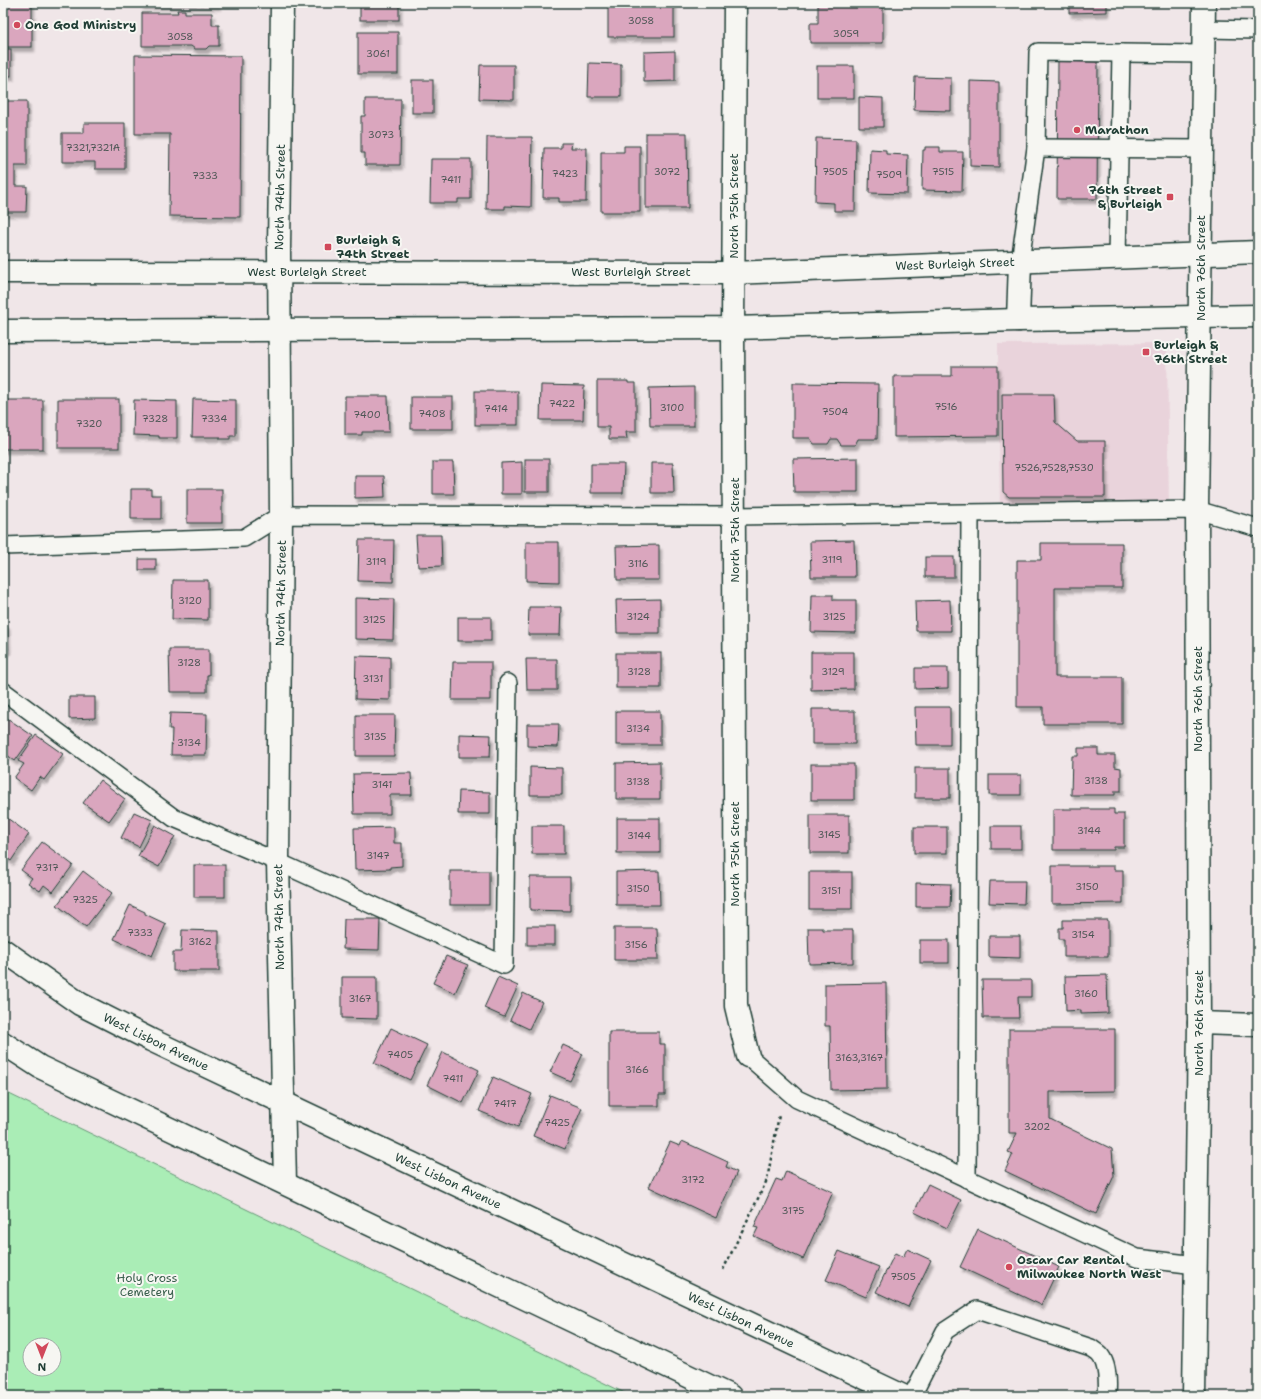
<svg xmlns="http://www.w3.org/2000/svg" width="1261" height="1399" font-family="'Shantell Sans',sans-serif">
<defs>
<filter id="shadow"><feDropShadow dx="2.5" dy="4.5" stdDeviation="1" flood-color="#0004"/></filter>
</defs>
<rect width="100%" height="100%" fill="#f0e6e8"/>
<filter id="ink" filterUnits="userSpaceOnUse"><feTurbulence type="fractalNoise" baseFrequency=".025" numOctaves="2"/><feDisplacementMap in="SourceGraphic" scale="8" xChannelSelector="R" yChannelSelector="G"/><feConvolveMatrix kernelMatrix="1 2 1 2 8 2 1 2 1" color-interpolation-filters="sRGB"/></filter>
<g filter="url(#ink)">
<path fill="#e9d3db" d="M1167,343L1169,515L1000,517L998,344Z"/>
<path fill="#aaedb6" stroke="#649575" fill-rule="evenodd" d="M3,1091L631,1396H3ZM30,1345H54V1369H30Z"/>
<g fill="#daa6be" stroke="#1f3d34" filter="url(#shadow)">
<rect x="3" y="3" width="29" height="44"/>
<rect x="141" y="3" width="77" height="2"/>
<rect x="360" y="3" width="39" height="17"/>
<rect x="608" y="3" width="66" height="34"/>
<path d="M818,3H883V43H810V23H818Z"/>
<path d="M1069,3H1107V12L1069,13Z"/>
<path d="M177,10H185V13H212V25H219V46H209L206,49H195L191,46H142V13H178Z"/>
<rect x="358" y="32" width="40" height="42"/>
<rect x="3" y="49" width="8" height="27"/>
<path d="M675,51V81L644,82V52Z"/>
<path d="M135,55L241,56L240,217L169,216L170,134H135Z"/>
<path d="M1058,61L1098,62L1097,199H1057Z"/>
<path d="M589,63L621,64V97H588Z"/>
<path d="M480,65H514V100L479,99Z"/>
<rect x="817" y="66" width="37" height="32"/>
<path d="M915,77L951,78V111L914,110Z"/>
<rect x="412" y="80" width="21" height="33"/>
<path d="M970,81L999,82V167L970,166Z"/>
<path d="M859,97L883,98V127H859Z"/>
<path d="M365,99H401L400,165H365V153H361V116H365Z"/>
<path d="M3,101H27V166H15V186H27L26,212H3Z"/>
<path d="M84,123H125V169H95V162H62V133H84Z"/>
<path d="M646,133H687L688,208H646Z"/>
<path d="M487,137H532L531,207L505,206V209H486Z"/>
<path d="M816,138L856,139L855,211H834V203L815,202Z"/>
<path d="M561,143H572L571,148H587L586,202H559V198H543L544,148H561Z"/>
<path d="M624,146H640V212H601V152H624Z"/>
<path d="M925,147H940V152H963L962,191L922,190L923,150H925Z"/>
<path d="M870,149L886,150V154L908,155L907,194L869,193Z"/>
<path d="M431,159H471V199H458V203H430Z"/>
<path d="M952,366H998V436L894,437V376H952Z"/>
<path d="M597,381H628V383H636V432H626L627,439H609V427H597Z"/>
<path d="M793,383L878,384L877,439H858L855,445H841L837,439H831L828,444H814L810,438H793Z"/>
<path d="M541,385L584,386L583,420H540Z"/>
<path d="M694,387V426H650L649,388Z"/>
<rect x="475" y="391" width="43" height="34"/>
<path d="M1002,394H1054L1055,422L1077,441H1105V497H1009L1003,492Z"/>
<path d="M345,396H388L389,432H362V435H345Z"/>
<rect x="411" y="397" width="42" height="32"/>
<rect x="58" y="399" width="61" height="49"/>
<path d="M193,399L236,400V436H230V439H220V437H192Z"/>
<rect x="3" y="400" width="40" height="49"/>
<path d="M134,400L177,401V438H159V436L133,435Z"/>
<path d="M858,458V492H794L793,459Z"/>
<rect x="525" y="459" width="24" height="33"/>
<path d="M433,462H453L454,494H433Z"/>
<path d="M522,462V494H501V463Z"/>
<path d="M651,463H673L674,493H651Z"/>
<path d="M591,464H624L623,493H591Z"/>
<path d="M355,476H384L385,497L355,498Z"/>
<path d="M131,489H151V495H161V519H131Z"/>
<rect x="187" y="489" width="35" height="34"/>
<path d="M416,535H441L442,566L418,567Z"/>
<path d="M359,540H394L393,582L358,581Z"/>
<path d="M854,540L855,577H811L810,541Z"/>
<path d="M526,542H559V582L526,581Z"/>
<path d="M1041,543H1122V588H1055V677H1122V724H1043V707H1017V560H1041Z"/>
<path d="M659,545V580H617L616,546Z"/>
<rect x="925" y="557" width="29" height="20"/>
<rect x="139" y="559" width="17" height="11"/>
<path d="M173,580H208V620L172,619Z"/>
<path d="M812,595H833V600H856V633L811,632Z"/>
<path d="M355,598L394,599L393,640L355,639Z"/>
<path d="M660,599V633H617L616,600Z"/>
<path d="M950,600L951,631H916L915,601Z"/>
<path d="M529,607H561L560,635H528Z"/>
<rect x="458" y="617" width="33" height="24"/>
<path d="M3,624H7L8,650L3,651Z"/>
<path d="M169,649H209V675H207V692H170Z"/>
<path d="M811,652H854V689L811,690Z"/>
<rect x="616" y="653" width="45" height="35"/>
<path d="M356,656L390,657V700L355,699Z"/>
<path d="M526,659H557V690H527Z"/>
<path d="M453,662H491V700H452Z"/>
<path d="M915,668H948V688L915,689Z"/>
<path d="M69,697H95V718L69,719Z"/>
<path d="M915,707H950V745H916Z"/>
<path d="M812,709H831V711H855V744H812Z"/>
<rect x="616" y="711" width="44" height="34"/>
<path d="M170,713L207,714L206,755H171L172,729H169Z"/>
<path d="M356,715H395L394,756H356Z"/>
<path d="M7,718L33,736L15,761L3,752V723Z"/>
<path d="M527,724H559L558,747L527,746Z"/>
<path d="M459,734L491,735L490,757H459Z"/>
<path d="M36,735L63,754L44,780L40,777L31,790L14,778L24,764L18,761Z"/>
<path d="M1078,748H1098V755H1115V767L1121,768V791H1115V795H1071L1072,756H1078Z"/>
<path d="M660,762V799H616V763Z"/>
<rect x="811" y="764" width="43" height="36"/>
<path d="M530,767L562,768V795H530Z"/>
<rect x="915" y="768" width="35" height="30"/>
<path d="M411,773L412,795H390V814H354L353,774Z"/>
<rect x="989" y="775" width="32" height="20"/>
<path d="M100,780L125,799L109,821L83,803Z"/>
<path d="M459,791L490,792V814H458Z"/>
<path d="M1053,809H1114V814H1124V847H1114V850H1053Z"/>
<path d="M134,812L152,820L139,847L121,838Z"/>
<path d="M3,815L29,834L11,861L3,855Z"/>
<rect x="810" y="815" width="39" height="38"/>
<rect x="617" y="818" width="43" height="35"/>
<path d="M155,825L175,836L159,867L138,856Z"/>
<rect x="532" y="826" width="32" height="28"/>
<rect x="991" y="826" width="30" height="23"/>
<path d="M394,827V843H402V866L390,867V869L355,870L354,828Z"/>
<rect x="914" y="827" width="33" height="26"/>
<path d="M42,842L73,865L53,892L44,885L40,891L28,883L32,878L21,870Z"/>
<rect x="194" y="865" width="31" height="32"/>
<path d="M1052,866H1114V870H1123V903L1052,904Z"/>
<path d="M83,871L112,893L86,927L57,905Z"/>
<rect x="450" y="871" width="39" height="34"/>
<path d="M659,871L660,905H616V872Z"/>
<rect x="809" y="872" width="43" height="37"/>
<path d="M530,877H570V911L530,910Z"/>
<path d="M990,881H1025L1024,904L989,903Z"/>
<path d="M916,883L951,884L950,907H916Z"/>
<path d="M130,905L145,912V914L166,924L152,956L114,939Z"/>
<path d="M344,919H380L379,950L343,949Z"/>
<path d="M1063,920H1108V957H1064V939H1059V928H1063Z"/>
<rect x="527" y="926" width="28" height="19"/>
<path d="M614,928H657L658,960H614Z"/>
<path d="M808,928H823V930H853V963L809,964Z"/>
<path d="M182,930L219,931V971H173V952H181Z"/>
<path d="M989,936H1020V958L989,957Z"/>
<rect x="920" y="940" width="29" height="23"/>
<path d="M446,956L468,965L455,993L433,983Z"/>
<path d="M1107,975L1108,1013L1081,1014V1010L1066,1011L1065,976Z"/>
<path d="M342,977H377V1019L342,1018Z"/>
<path d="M498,977L518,986L504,1017L484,1008Z"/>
<path d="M982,980H1031V997H1018L1019,1018H983Z"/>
<path d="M886,983L887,1089L831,1090L830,1026H825V984Z"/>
<path d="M523,993L542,1002L529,1029L510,1020Z"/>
<path d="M391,1028L427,1045L410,1080L374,1063Z"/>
<path d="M1009,1029H1115V1091L1050,1092V1119L1112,1149L1114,1176L1096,1214L1005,1171L1013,1154L1008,1152L1017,1133H1009Z"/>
<path d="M609,1032H659V1044H665V1095H659V1106H609Z"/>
<path d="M563,1045L583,1054L570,1081L550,1072Z"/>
<path d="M443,1052L479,1070L463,1103L427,1085Z"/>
<path d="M493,1077L532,1094L518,1127L479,1111Z"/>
<path d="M550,1095L582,1108L565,1149L533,1136Z"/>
<path d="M682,1141L728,1162L726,1167L737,1172L716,1218L649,1187L670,1142L680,1146Z"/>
<path d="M786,1171L833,1192L803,1259L754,1236L758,1228L754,1227L776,1179L782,1181Z"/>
<path d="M928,1184L961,1200L947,1228L914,1212Z"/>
<path d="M978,1229L1059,1267L1041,1305L960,1267Z"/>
<path d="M907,1249L931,1260L908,1307L876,1292L895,1253L903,1257Z"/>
<path d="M839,1251L879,1267L866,1297L826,1280Z"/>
</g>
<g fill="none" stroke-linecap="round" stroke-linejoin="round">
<g stroke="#1f3d34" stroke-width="20">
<g id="service">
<path d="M1204,29L1258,30"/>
<path d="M1036,148L1202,149"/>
<path d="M1117,258L1121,53"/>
<path d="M1020,262L1036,148L1038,52L1204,54"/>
<path d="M3,546L244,538L281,515L735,516L1197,510L1258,528"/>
<path d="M3,691L174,818L278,862L504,965L508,683"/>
<path d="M748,1056L797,1099L1137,1258L1196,1265"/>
<path d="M967,1179L970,513"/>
<path d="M912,1396L945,1331L977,1310L1091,1348C1093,1350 1097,1352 1099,1354C1108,1363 1108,1384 1107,1396"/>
</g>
</g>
<g stroke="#1f3d34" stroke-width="25">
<g id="minor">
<path d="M282,3L279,249L281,515L278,862L285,1183"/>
<path d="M735,3L733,328L736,1006L748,1056"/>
<path d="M1199,1023L1258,1025"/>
</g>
</g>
<g stroke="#1f3d34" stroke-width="25">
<g id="secondary">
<path d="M3,272L733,273L1258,252"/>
<path d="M1018,320L1020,262"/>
<path d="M3,331L733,328L1018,320L1258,316"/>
<path d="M3,950L80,1004L151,1040L903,1396"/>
<path d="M3,1043L40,1067L730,1396"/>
<path d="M1194,1396L1199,1023L1197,510L1204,3"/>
</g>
</g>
<path stroke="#1f3d34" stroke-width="2.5" stroke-dasharray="3 3" stroke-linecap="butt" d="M723,1270L767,1180L779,1115"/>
<use href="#service" stroke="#f6f6f2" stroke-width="17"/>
<use href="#minor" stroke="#f6f6f2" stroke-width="22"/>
<use href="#secondary" stroke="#f6f6f2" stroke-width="22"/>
</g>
</g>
<g fill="#d1495b" stroke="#f6f6f2" stroke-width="1.5">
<circle cx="17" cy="25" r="4"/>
<circle cx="1077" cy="130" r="4"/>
<rect x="1166" y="193" width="8" height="8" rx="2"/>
<rect x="324" y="243" width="8" height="8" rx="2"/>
<rect x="1142" y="348" width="8" height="8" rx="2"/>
<circle cx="1009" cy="1267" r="4"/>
</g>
<g text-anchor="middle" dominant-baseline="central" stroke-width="4" stroke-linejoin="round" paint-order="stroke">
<g font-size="10" fill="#4e5756">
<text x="641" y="20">3058</text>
<text x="846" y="33">3059</text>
<text x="180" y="36">3058</text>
<text x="378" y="53">3061</text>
<text x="381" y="134">3073</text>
<text x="93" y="147">7321,7321A</text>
<text x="667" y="171">3072</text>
<text x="835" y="171">7505</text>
<text x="943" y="171">7515</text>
<text x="565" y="173">7423</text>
<text x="889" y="174">7509</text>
<text x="205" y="175">7333</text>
<text x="451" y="179">7411</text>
<text x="562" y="403">7422</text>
<text x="946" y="406">7516</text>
<text x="672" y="407">3100</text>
<text x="496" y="408">7414</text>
<text x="835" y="411">7504</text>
<text x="432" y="413">7408</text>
<text x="367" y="414">7400</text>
<text x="155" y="418">7328</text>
<text x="214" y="418">7334</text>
<text x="89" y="423">7320</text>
<text x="1054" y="467">7526,7528,7530</text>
<text x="832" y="559">3119</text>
<text x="376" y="561">3119</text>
<text x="638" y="563">3116</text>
<text x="190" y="600">3120</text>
<text x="638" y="616">3124</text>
<text x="834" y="616">3125</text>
<text x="374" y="619">3125</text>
<text x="189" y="662">3128</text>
<text x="639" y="671">3128</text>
<text x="833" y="671">3129</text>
<text x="373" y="678">3131</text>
<text x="638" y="728">3134</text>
<text x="375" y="736">3135</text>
<text x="189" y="742">3134</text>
<text x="1096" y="780">3138</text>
<text x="638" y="781">3138</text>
<text x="382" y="784">3141</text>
<text x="1089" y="830">3144</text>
<text x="829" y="834">3145</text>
<text x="639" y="835">3144</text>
<text x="378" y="855">3147</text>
<text x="47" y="867">7317</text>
<text x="1087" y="886">3150</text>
<text x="638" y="888">3150</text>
<text x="831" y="890">3151</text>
<text x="85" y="899">7325</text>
<text x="140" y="932">7333</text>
<text x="1083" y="934">3154</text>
<text x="200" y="941">3162</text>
<text x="636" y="944">3156</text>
<text x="1086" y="993">3160</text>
<text x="360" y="998">3167</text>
<text x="400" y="1054">7405</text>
<text x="859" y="1057">3163,3167</text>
<text x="637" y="1069">3166</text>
<text x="453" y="1078">7411</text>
<text x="505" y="1103">7417</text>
<text x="557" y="1122">7425</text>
<text x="1037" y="1126">3202</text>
<text x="693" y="1179">3172</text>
<text x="793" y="1210">3175</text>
<text x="903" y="1276">7505</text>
</g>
<g font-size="12" font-weight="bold" fill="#1f3d34" stroke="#f6f6f2" text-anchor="start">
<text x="25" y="25">One God Ministry</text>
<text x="1085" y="130">Marathon</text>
<text x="1162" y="190" text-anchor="end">76th Street<tspan x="1162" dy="14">&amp; Burleigh</tspan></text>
<text x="336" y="240">Burleigh &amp;<tspan x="336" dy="14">74th Street</tspan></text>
<text x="1154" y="345">Burleigh &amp;<tspan x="1154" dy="14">76th Street</tspan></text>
<text x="1017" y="1260">Oscar Car Rental<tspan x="1017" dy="14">Milwaukee North West</tspan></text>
</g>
<g font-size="12" fill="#1f3d34" stroke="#f6f6f2">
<text transform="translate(280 197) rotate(-89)">North 74th Street</text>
<text transform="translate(734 206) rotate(-90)">North 75th Street</text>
<text transform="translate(955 264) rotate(-2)">West Burleigh Street</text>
<text transform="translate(1201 268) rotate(-90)">North 76th Street</text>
<text x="307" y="272">West Burleigh Street</text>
<text x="631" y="272">West Burleigh Street</text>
<text transform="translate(735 530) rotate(-90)">North 75th Street</text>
<text transform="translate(281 593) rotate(-89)">North 74th Street</text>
<text transform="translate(1198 699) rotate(-90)">North 76th Street</text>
<text transform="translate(735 854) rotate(-90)">North 75th Street</text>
<text transform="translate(279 917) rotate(-91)">North 74th Street</text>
<text transform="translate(1199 1023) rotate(-90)">North 76th Street</text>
<text transform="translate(156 1042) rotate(26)">West Lisbon Avenue</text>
<text transform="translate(448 1181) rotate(25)">West Lisbon Avenue</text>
<text transform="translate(741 1320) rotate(25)">West Lisbon Avenue</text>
</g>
<g font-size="12" fill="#3b604e" stroke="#f6f6f2">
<text x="147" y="1278">Holy Cross<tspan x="147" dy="14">Cemetery</tspan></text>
</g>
</g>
<rect width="1261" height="1399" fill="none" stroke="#f6f6f2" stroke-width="16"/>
<rect x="8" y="8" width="1245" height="1383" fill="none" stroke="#1f3d34" stroke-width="1.5" filter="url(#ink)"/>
<g transform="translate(42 1357) rotate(180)"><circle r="19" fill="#f6f6f2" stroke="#a0aca6"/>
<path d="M0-3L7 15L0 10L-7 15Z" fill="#d1495b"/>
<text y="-6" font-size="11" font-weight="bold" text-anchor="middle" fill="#1f3d34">N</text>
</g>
</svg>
